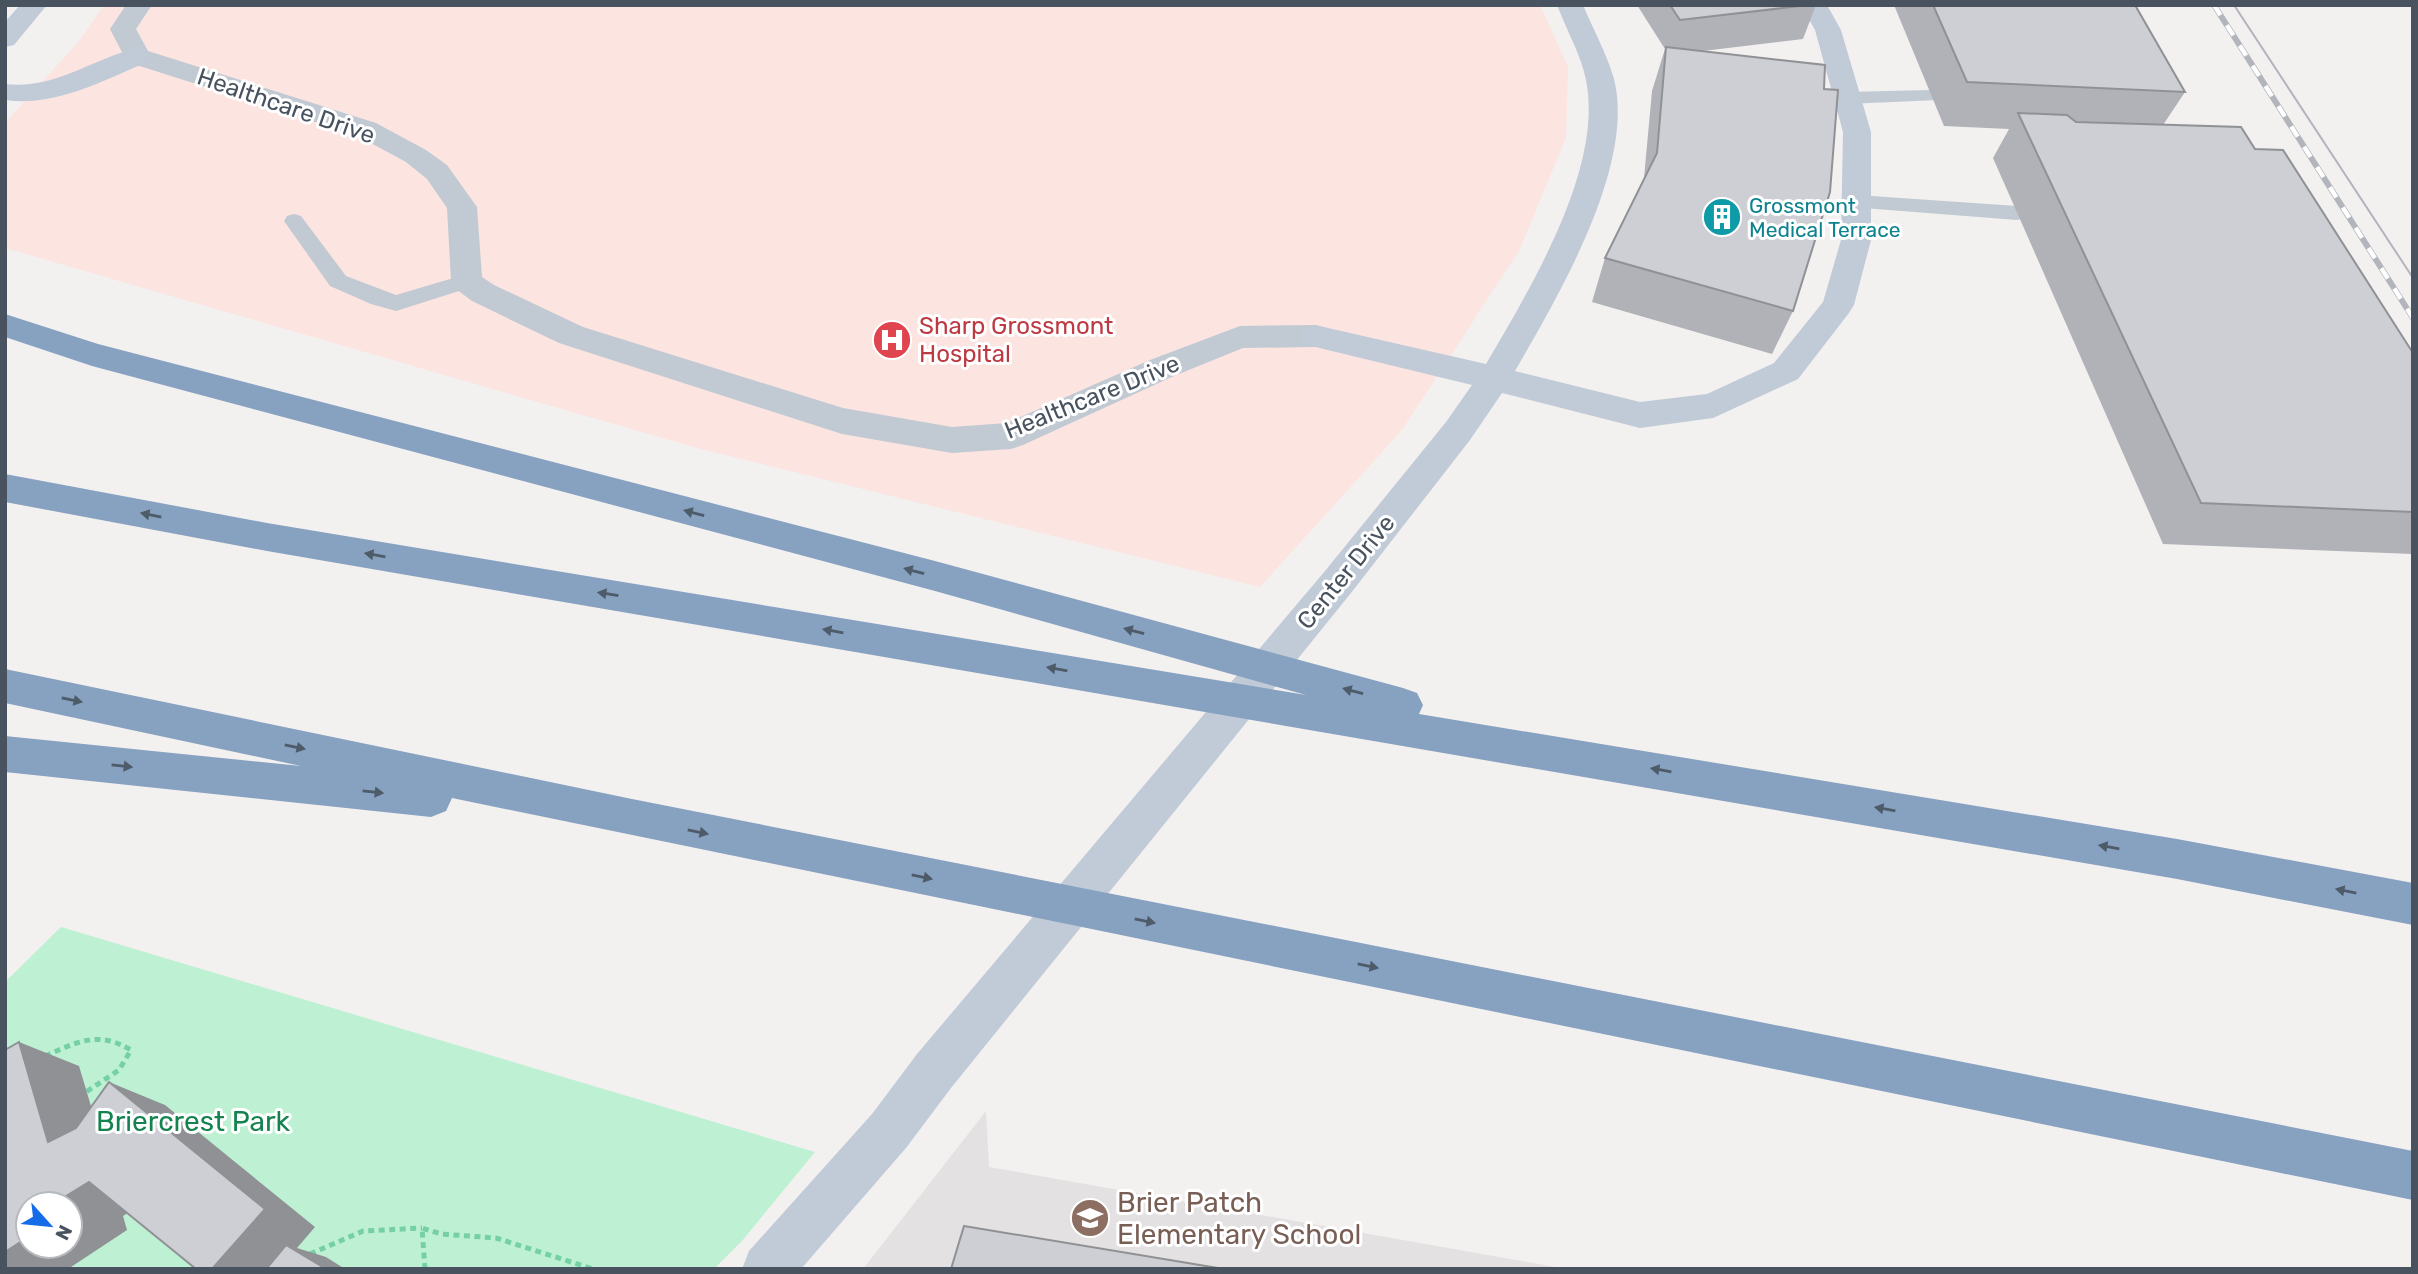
<svg xmlns="http://www.w3.org/2000/svg" width="2418" height="1274" font-family="Rubik,sans-serif">
<rect width="100%" height="100%" fill="#f3f0f0"/>
<path fill="#e4e1e2" d="M986,1111L989,1167L1567,1269H863Z"/>
<path fill="#fce4e1" d="M104,5H1540L1568,67L1566,138L1519,251L1402,430L1260,587L697,448L5,248V123L80,40Z"/>
<path fill="#bef1d3" fill-rule="evenodd" d="M61,927L815,1152L742,1241L714,1269H5V982ZM28,1204H70V1246H28Z"/>
<g fill="none" stroke-linecap="round" stroke-linejoin="round">
<g stroke="#75d0a5" stroke-width="5" stroke-dasharray="6 4.5" stroke-linecap="butt">
<path d="M45,1056C78,1042 97,1030 131,1050L119,1070L86,1092"/>
<path d="M310,1254L363,1231L422,1228"/>
<path d="M425,1269L422,1228L441,1234L496,1238L593,1269"/>
</g>
<g fill="#c1cad2" fill-rule="evenodd">
<path d="M1931,90L1938,92L1941,96L1938,100L1847,104L1837,98L1847,92Z"/>
<path d="M1857,195L2017,206L2024,208L2027,213L2024,218L2017,220L1850,207L1847,202L1850,197Z"/>
<path d="M294,214L301,216L346,276L396,295L467,274L475,276L478,281L475,286L396,311L371,304L330,286L284,221L287,216Z"/>
</g>
<path fill="#c1cad2" fill-rule="evenodd" d="M126,5H152L136,29L148,51L376,123L426,150L447,165L477,207L482,277L494,285L583,327L843,408L952,427L1007,423L1150,360L1240,326L1315,325L1327,328L1331,336L1327,344L1315,347L1243,348L1174,376L1023,445L1011,449L952,453L842,434L559,343L472,301L456,289L451,281L447,208L427,179L406,162L356,135L127,62L110,29Z"/>
<g fill="#c1cbd7" fill-rule="evenodd">
<path d="M20,5H47L14,45L5,47V22Z"/>
<path d="M1557,5H1583C1593,29 1607,54 1614,79C1636,166 1557,298 1515,371L1640,402L1707,394L1774,363L1823,302L1841,240L1843,132L1815,30L1801,5H1827L1841,30L1871,132V240L1854,305L1849,313L1798,379L1713,418L1640,428L1502,393L1470,440L1351,593L951,1088L906,1148L801,1269H742L749,1251L872,1114L917,1054L1325,571L1446,422L1472,385L1303,344L1299,336L1303,328L1315,325L1486,364C1529,290 1604,169 1586,80C1581,55 1566,29 1557,5Z"/>
<path d="M137,48L147,50L151,56L147,62C103,81 54,107 5,100V84C54,90 92,59 137,48Z"/>
</g>
<g fill="#87a1c0" fill-rule="evenodd">
<path d="M5,314L98,344L935,561L1403,688L1417,693L1423,705L1419,714L2177,839L2413,883V925L2177,879L267,551L5,502V474L267,523L1306,695L935,591L92,366L5,337Z"/>
<path d="M5,669L632,799L2413,1151V1200L452,798L446,811L431,817L5,772V736L301,766L5,703Z"/>
</g>
<path stroke="#b2b5bb" stroke-width="2" d="M2234,5L2413,278"/>
<g stroke="#b2b5bb" stroke-width="6">
<path id="rail" d="M2214,5L2413,318"/>
</g>
<use href="#rail" stroke="#fff" stroke-width="4.5" stroke-dasharray="12" stroke-linecap="butt"/>
</g>
<g fill="#b0b2b7">
<path d="M1637,5H1816L1803,39L1703,51L1793,311L1772,354L1592,302L1605,258L1644,178L1652,91L1665,49Z"/>
<path d="M1894,5H2135L2185,92L2163,125L2255,149L2413,353V554L2163,544L1993,158L2009,129L1944,126Z"/>
</g>
<g fill="#909195">
<path d="M19,1042L79,1066L108,1163L48,1142Z"/>
<path d="M109,1082L165,1105L315,1227L297,1248L326,1257L345,1269H212Z"/>
<path d="M89,1182L148,1200L123,1216L127,1230L68,1269H5V1252L28,1237V1246H70V1204H64L63,1198Z"/>
</g>
<g fill="#cdcfd5" stroke="#909195" stroke-width="2">
<path d="M1670,5H1809L1680,20Z"/>
<path d="M1933,5H2135L2185,92L1967,82Z"/>
<path d="M1666,47L1825,65L1824,89L1838,90L1830,192L1793,311L1605,258L1657,153Z"/>
<path d="M2018,113L2067,115L2076,122L2241,127L2255,149L2283,150L2413,353V512L2201,503Z"/>
<path d="M19,1042L48,1142L76,1128L109,1082L265,1209L212,1269H196L89,1182L63,1198L64,1204H28V1237L5,1252V1050Z"/>
<path d="M964,1226L1224,1269H951Z"/>
<path d="M286,1245L326,1269H266Z"/>
</g>
<defs><path id="oneway-solid" d="M-6-.8H1V-3.2L6.5 0L1 3.2V.8H-6Z" transform="scale(1.75)"/></defs>
<g fill="#4e5b69">
<use href="#oneway-solid" transform="translate(694 513) rotate(-165)"/>
<use href="#oneway-solid" transform="translate(151 515) rotate(-169)"/>
<use href="#oneway-solid" transform="translate(375 555) rotate(-170)"/>
<use href="#oneway-solid" transform="translate(914 571) rotate(-165)"/>
<use href="#oneway-solid" transform="translate(608 594) rotate(-171)"/>
<use href="#oneway-solid" transform="translate(833 631) rotate(-170)"/>
<use href="#oneway-solid" transform="translate(1134 631) rotate(-165)"/>
<use href="#oneway-solid" transform="translate(1057 669) rotate(-170)"/>
<use href="#oneway-solid" transform="translate(1353 691) rotate(-165)"/>
<use href="#oneway-solid" transform="translate(72 700) rotate(12)"/>
<use href="#oneway-solid" transform="translate(295 747) rotate(12)"/>
<use href="#oneway-solid" transform="translate(122 766) rotate(6)"/>
<use href="#oneway-solid" transform="translate(1661 770) rotate(-170)"/>
<use href="#oneway-solid" transform="translate(373 792) rotate(6)"/>
<use href="#oneway-solid" transform="translate(1885 809) rotate(-170)"/>
<use href="#oneway-solid" transform="translate(698 832) rotate(11)"/>
<use href="#oneway-solid" transform="translate(2109 847) rotate(-170)"/>
<use href="#oneway-solid" transform="translate(922 877) rotate(11)"/>
<use href="#oneway-solid" transform="translate(2346 891) rotate(-169)"/>
<use href="#oneway-solid" transform="translate(1145 921) rotate(11)"/>
<use href="#oneway-solid" transform="translate(1368 966) rotate(11)"/>
</g>
<defs>
<g id="building-disc" transform="scale(2.0125)"><circle r="9.5" fill="#0f9aa8" stroke="#fff"/><path d="M-4-6H4V6H1V3H-1V6H-4ZM-2.5-4.3h1.7v1.8h-1.7ZM.8-4.3h1.7v1.8H.8ZM-2.5-1h1.7V.8h-1.7ZM.8-1h1.7V.8H.8Z" fill="#fff"/></g>
<g id="hospital-disc" transform="scale(2.0125)"><circle r="9.5" fill="#e0444e" stroke="#fff"/><path d="M-5-5h3v3.5h4V-5h3V5h-3V1.5h-4V5h-3Z" fill="#fff"/></g>
<g id="school-disc" transform="scale(2.0125)"><circle r="9.5" fill="#8d6e63" stroke="#fff"/><path d="M0-5L7-2L0 1L-7-2ZM-4 1L0 2.5L4 1V4Q0 6-4 4Z" fill="#fff"/></g>
</defs>
<g fill-rule="evenodd">
<use href="#building-disc" x="1722" y="217"/>
<use href="#hospital-disc" x="892" y="340"/>
<use href="#school-disc" x="1090" y="1218"/>
</g>
<g text-anchor="middle" dominant-baseline="central" stroke-width="6" stroke-linejoin="round" paint-order="stroke">
<g font-size="21" fill="#0d838f" stroke="#fff" text-anchor="start">
<text x="1749" y="205">Grossmont<tspan x="1749" dy="24">Medical Terrace</tspan></text>
</g>
<g font-size="24" fill="#48535f" stroke="#fff">
<text transform="translate(286 106) rotate(19)">Healthcare Drive</text>
<text transform="translate(1092 397) rotate(-22)">Healthcare Drive</text>
<text transform="translate(1346 572) rotate(-51)">Center Drive</text>
</g>
<g font-size="24" fill="#be3a42" stroke="#fff" text-anchor="start">
<text x="919" y="326">Sharp Grossmont<tspan x="919" dy="28">Hospital</tspan></text>
</g>
<g font-size="28" fill="#15834f" stroke="#fff">
<text x="193" y="1121">Briercrest Park</text>
</g>
<g font-size="28" fill="#785e54" stroke="#fff" text-anchor="start">
<text x="1117" y="1202">Brier Patch<tspan x="1117" dy="32">Elementary School</tspan></text>
</g>
</g>
<rect width="2418" height="1274" fill="none" stroke="#48535f" stroke-width="14"/>
<g transform="translate(49 1225) rotate(117)"><circle r="33" fill="#ffffff" stroke="#b6babf" stroke-width="2"/>
<path d="M0-5L12 26L0 18L-12 26Z" fill="#146ce9"/>
<text y="-10" font-size="19" font-weight="bold" text-anchor="middle" fill="#48535f">N</text>
</g>
</svg>
